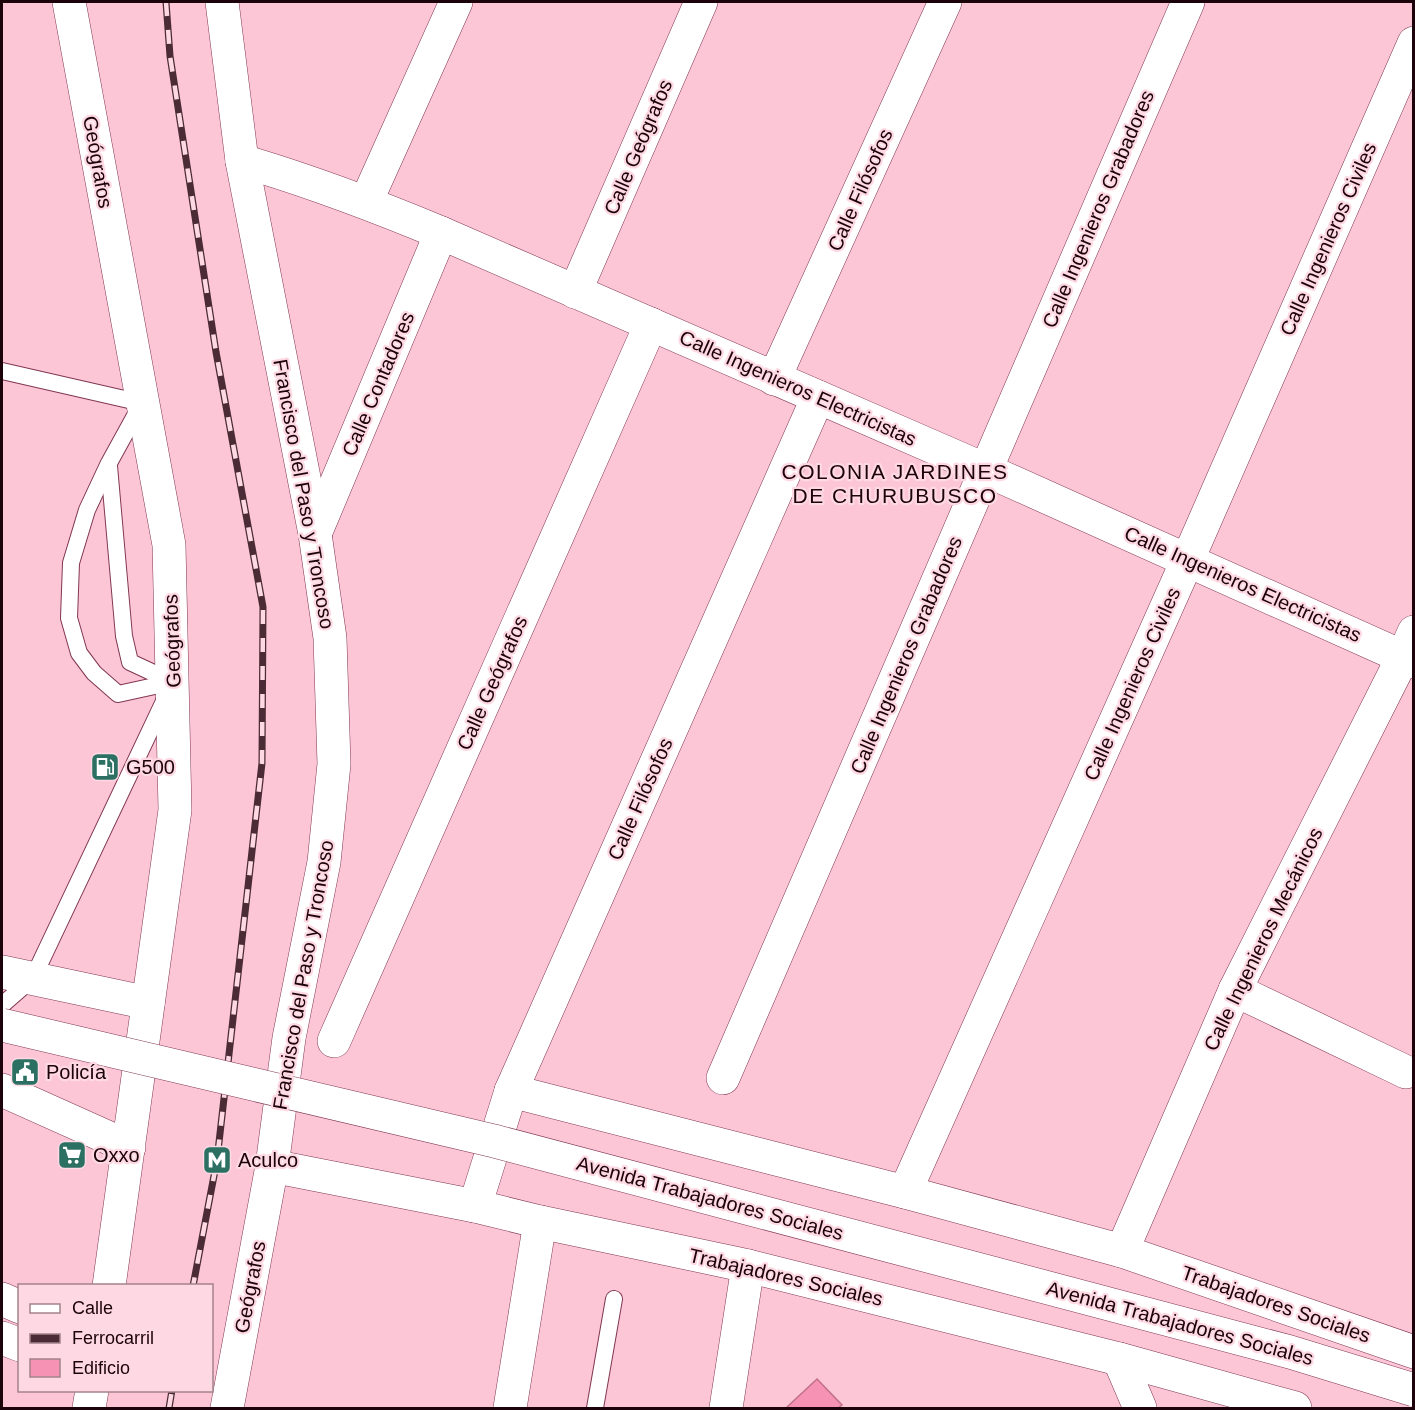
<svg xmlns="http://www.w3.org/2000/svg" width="1415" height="1410" font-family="Arial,sans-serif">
<rect width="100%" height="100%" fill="#fcc6d6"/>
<path fill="#f692b3" stroke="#c1708b" stroke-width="1.5" d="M817,1379L842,1405L838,1408H786Z"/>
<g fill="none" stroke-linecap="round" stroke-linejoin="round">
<g stroke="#813752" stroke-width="18">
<g id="service">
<path d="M2,371L142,403L109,463L87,510L71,563L69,618L79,653L94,673L118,694L173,682"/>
<path d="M109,466L124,636L130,662L173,682"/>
<path d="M2,1005L33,978L166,697"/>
<path d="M595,1408L614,1299"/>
</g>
</g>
<g stroke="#813752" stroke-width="34">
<g id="minor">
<path d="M242,161C310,181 376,206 441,233L986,470L1414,662"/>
<path d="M366,202L456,2"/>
<path d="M575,292L701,2"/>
<path d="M774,379L945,2"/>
<path d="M315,534L441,233"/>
<path d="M1235,990L1406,1072"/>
<path d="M334,1041L651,324"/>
<path d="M723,1078L1188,2"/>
<path d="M511,1091L905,1192L1122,1251L1414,1352"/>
<path d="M905,1192L1188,559L1414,43"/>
<path d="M475,1206L511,1091L818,397"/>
<path d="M1122,1251L1235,990L1403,657L1414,632"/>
<path d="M2,1299L20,1307"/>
<path d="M2,1338L20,1345"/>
<path d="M1119,1359L1140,1408"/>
<path d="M510,1408L540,1222"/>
<path d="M726,1408L748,1266"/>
</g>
</g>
<g stroke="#813752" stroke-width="34">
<g id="tertiary">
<path d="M2,972L148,1003"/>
<path d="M2,1090L129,1147"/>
<path d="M272,1166L475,1206L540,1222L748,1266L1119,1359L1295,1408"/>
</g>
</g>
<g stroke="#813752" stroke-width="34">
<g id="primary">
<path d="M69,2L169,545L175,810L109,1286"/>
<path d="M222,2L242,161L315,534L330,638L334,764L324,862L289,1038L272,1166L227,1408"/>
<path d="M89,1408L92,1390"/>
</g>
</g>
<use href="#service" stroke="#fff" stroke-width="16"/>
<use href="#minor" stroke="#fff" stroke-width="33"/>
<use href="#tertiary" stroke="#fff" stroke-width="33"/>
<use href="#primary" stroke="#fff" stroke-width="33"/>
<g stroke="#4b2b36" stroke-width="7">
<g id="rail">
<path d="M166,2L170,56L216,352L263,607L262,763L217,1160L193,1286"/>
<path d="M169,1408L172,1390"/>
</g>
</g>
<use href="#rail" stroke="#fed9e3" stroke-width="4.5" stroke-dasharray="14" stroke-linecap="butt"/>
<g stroke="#813752" stroke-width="34" stroke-linecap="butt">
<path id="primary-bridge" d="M2,1025L494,1141L1290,1352L1414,1390"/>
</g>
<use href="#primary-bridge" stroke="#fff" stroke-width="33"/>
</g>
<defs>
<g id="fuel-square" transform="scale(1.5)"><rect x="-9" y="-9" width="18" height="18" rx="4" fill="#2b7063" stroke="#fed9e3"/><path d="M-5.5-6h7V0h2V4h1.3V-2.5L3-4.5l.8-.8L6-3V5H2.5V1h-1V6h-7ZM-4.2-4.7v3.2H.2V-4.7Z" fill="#fff"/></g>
<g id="civic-square" transform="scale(1.5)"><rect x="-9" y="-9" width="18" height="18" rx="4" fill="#2b7063" stroke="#fed9e3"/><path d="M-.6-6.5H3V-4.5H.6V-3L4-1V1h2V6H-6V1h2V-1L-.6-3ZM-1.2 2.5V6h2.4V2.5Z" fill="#fff"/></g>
<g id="supermarket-square" transform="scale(1.5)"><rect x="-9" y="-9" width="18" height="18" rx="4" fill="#2b7063" stroke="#fed9e3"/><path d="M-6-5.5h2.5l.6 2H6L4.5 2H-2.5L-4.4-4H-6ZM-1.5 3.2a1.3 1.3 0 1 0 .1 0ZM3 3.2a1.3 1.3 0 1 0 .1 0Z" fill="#fff"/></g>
<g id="metro-square" transform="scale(1.5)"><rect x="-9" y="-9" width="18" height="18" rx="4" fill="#2b7063" stroke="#fed9e3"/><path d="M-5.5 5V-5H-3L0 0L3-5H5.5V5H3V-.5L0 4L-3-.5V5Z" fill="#fff"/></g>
</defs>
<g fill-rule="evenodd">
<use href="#fuel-square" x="105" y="767"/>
<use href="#civic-square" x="25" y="1072"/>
<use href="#supermarket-square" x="72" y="1155"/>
<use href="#metro-square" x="217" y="1160"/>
</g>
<g text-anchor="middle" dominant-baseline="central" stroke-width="4.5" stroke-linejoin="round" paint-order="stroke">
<g font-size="20" fill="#1c020b" stroke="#fed9e3">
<text transform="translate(638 147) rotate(-67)">Calle Geógrafos</text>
<text transform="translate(98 162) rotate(80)">Geógrafos</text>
<text transform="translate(860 190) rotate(-66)">Calle Filósofos</text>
<text transform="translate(1098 209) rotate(-67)">Calle Ingenieros Grabadores</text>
<text transform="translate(1328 239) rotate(-66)">Calle Ingenieros Civiles</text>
<text transform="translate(378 384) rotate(-67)">Calle Contadores</text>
<text transform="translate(798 388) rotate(24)">Calle Ingenieros Electricistas</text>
<text transform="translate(304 494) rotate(80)">Francisco del Paso y Troncoso</text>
<text transform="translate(1243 584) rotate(24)">Calle Ingenieros Electricistas</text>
<text transform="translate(172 641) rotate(-92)">Geógrafos</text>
<text transform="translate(906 655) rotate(-67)">Calle Ingenieros Grabadores</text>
<text transform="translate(492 683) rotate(-66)">Calle Geógrafos</text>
<text transform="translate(1132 684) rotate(-66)">Calle Ingenieros Civiles</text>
<text transform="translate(640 799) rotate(-66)">Calle Filósofos</text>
<text transform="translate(1263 939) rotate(-64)">Calle Ingenieros Mecánicos</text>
<text transform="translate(303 975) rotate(-80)">Francisco del Paso y Troncoso</text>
<text transform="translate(710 1198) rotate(15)">Avenida Trabajadores Sociales</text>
<text transform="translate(786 1277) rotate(13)">Trabajadores Sociales</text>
<text transform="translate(250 1287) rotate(-79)">Geógrafos</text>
<text transform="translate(1276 1304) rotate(19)">Trabajadores Sociales</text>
<text transform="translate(1180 1323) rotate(15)">Avenida Trabajadores Sociales</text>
</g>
<g font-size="20" fill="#1c020b" stroke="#fed9e3" text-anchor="start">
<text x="126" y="767">G500</text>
<text x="46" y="1072">Policía</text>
<text x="93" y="1155">Oxxo</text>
<text x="238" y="1160">Aculco</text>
</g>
<g font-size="21" letter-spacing="1.5" fill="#1c020b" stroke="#fed9e3">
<text x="895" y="471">COLONIA JARDINES<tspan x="895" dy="24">DE CHURUBUSCO</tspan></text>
</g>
</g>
<rect width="1415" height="1410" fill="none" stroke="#1c020b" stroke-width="6"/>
<rect x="18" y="1284" width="195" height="108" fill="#fed9e3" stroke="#a4838d" stroke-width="1.5"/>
<rect x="30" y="1304" width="30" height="9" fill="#ffffff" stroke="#a4838d" stroke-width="1.5"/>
<text x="72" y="1314" font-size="18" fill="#1c020b">Calle</text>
<rect x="30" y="1334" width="30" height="9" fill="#4b2b36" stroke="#a4838d" stroke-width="1.5"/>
<text x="72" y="1344" font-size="18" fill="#1c020b">Ferrocarril</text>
<rect x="30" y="1359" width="30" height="18" fill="#f692b3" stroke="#a4838d" stroke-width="1.5"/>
<text x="72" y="1374" font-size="18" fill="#1c020b">Edificio</text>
</svg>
